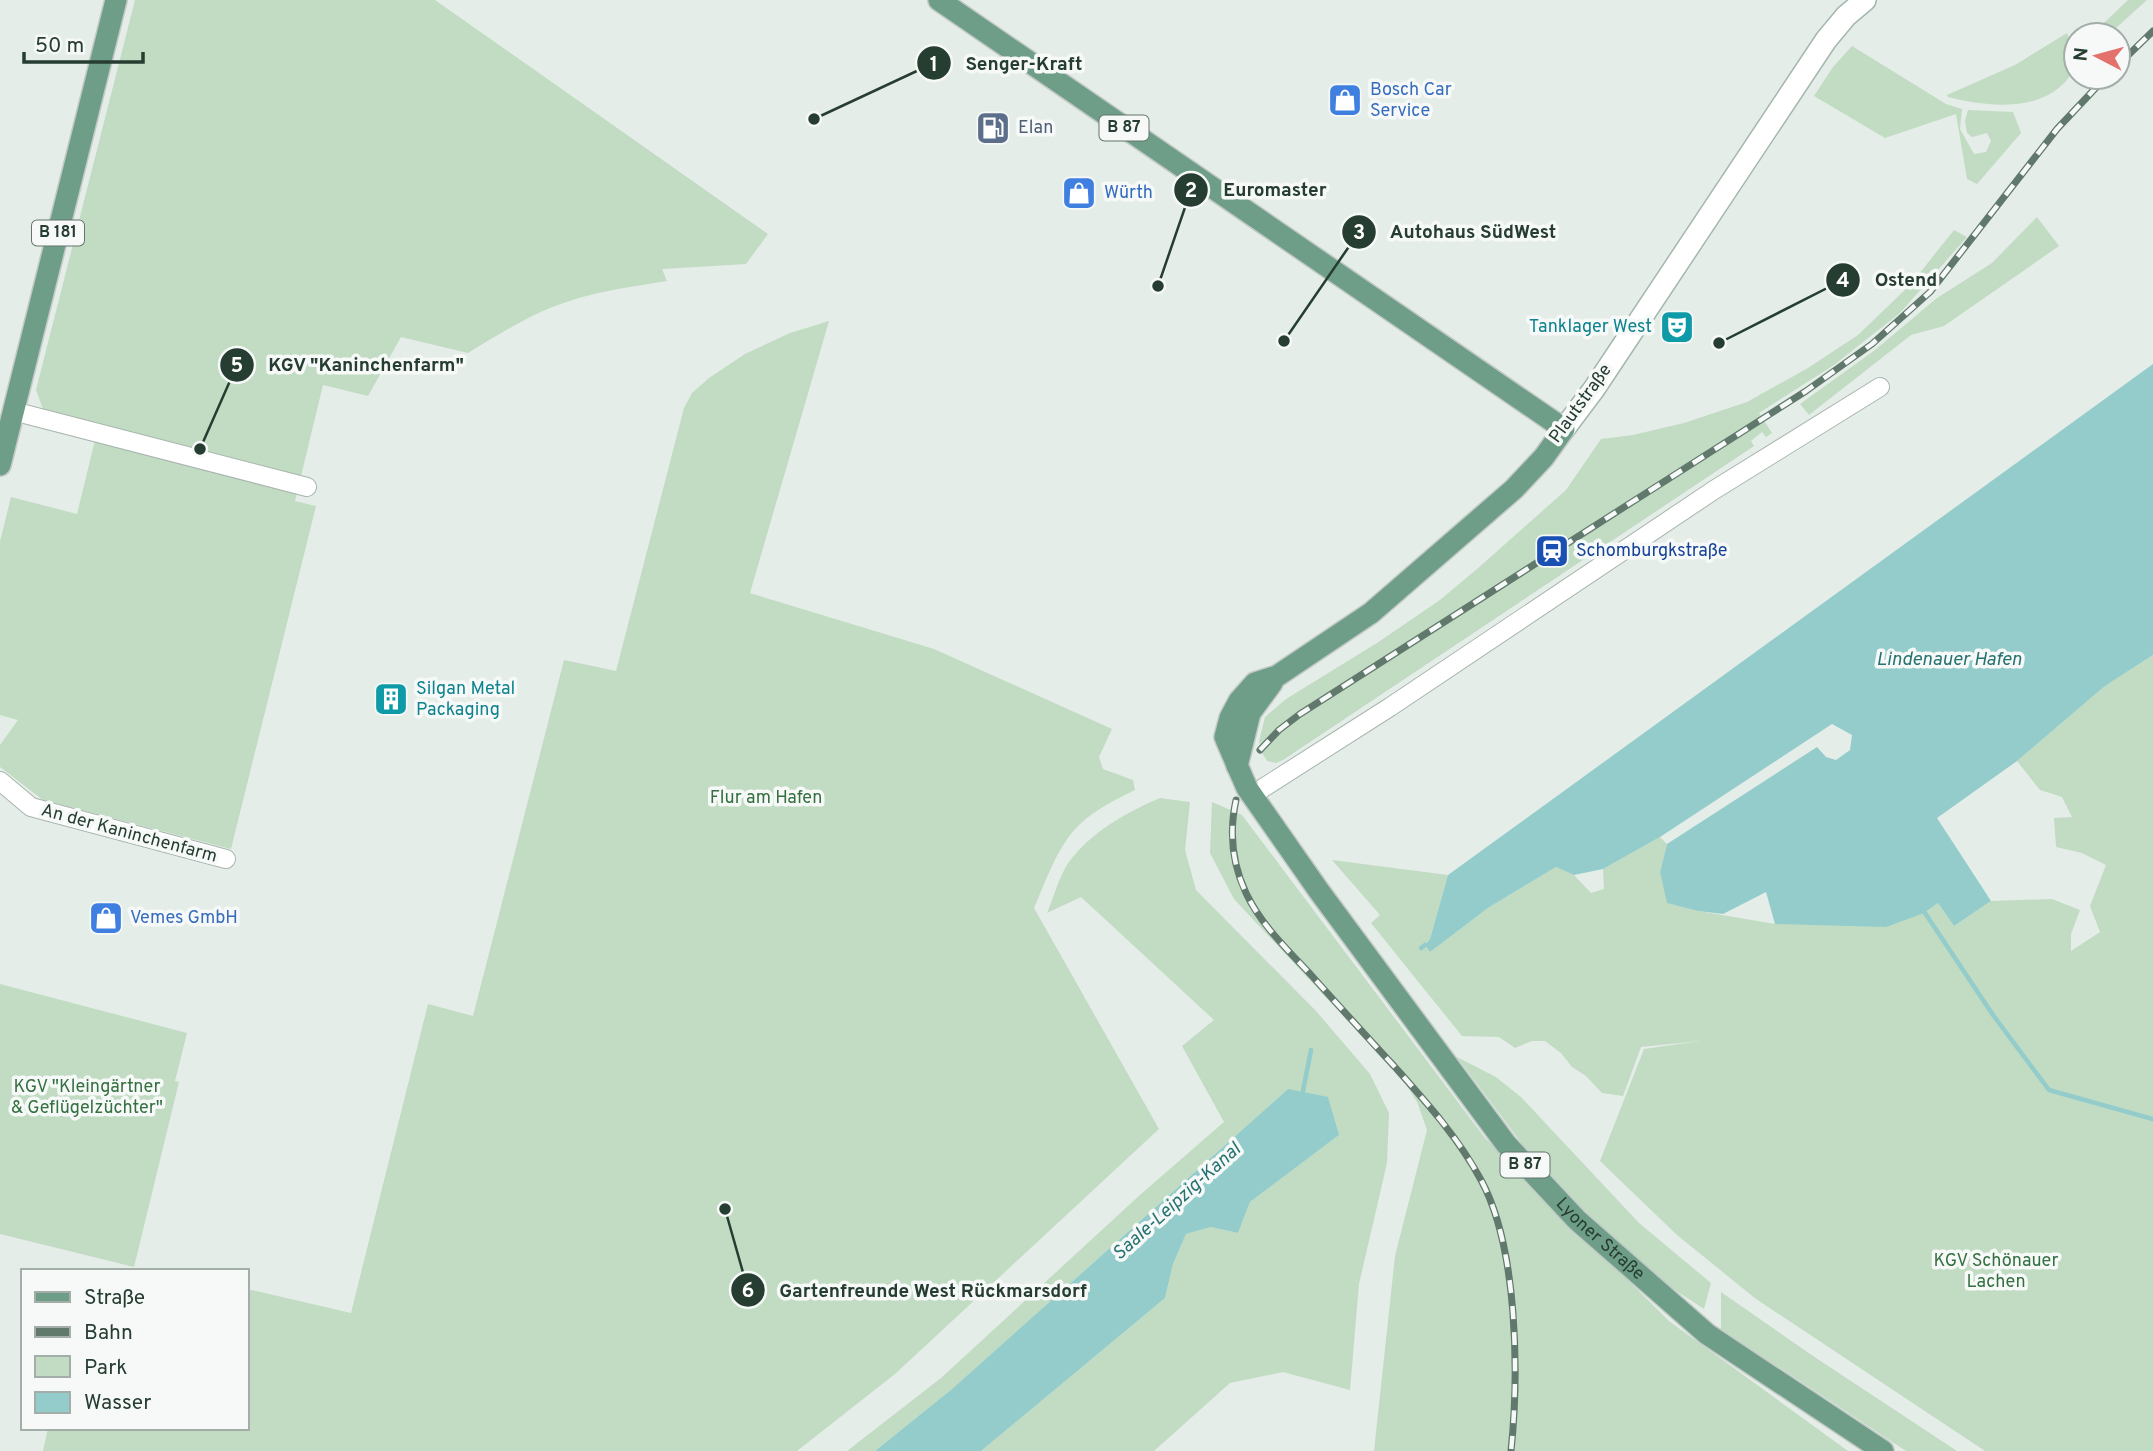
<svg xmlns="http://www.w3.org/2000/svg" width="2153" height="1451" font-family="Overpass,sans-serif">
<rect width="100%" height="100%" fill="#e5ede8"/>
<g fill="#c1dcc3">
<path d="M135,0H435L768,234L746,264L662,269L667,281C630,287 591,292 555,306C524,318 496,336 468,353L401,337L368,396L323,385L295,501L316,506L231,849L43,800L0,767V745L18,720L0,715V541L11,497L77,514L99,424L43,409L36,390Z"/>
<path d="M2128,0H2147L2108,35H2086L2106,21Z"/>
<path d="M2067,33L2072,45L2076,43V69C2071,74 2067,81 2061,86C2032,112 1983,106 1948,97L1947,95L2015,65Z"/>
<path d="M1852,46L1946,104L1962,109L1960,129L1974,154L1986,152L1991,141L1987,133L1972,137L1967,133L1965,121L1968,110L2013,112L2021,133L1977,184L1967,179L1956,114L1885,138L1814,96L1833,67Z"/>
<path d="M2037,217L2059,246L1944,326L1911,335L1809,415L1800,404L1875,350L1937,298L1992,263Z"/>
<path d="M1954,230L1967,237L1900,313L1834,365L1759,413L1772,433L1766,437L1762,432L1751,441L1754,446L1283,760L1276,763L1267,761L1262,753L1259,741L1265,717L1286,699L1377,643L1440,600L1477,569L1566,490L1601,439L1633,435L1684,423L1747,402L1808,368L1858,335L1911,284Z"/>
<path d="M829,321L750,593L934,649L1112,729L1099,757L1103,769L1133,780L1135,790C1115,800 1094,810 1078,826C1057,847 1046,881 1034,908L1159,1129L895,1374L797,1451H43L48,1428H247V1289L351,1313L428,1004L473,1016L564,660L616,671L684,408L692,393L709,378L745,354L790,333Z"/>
<path d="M2153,655V1451H1985L1756,1299L1677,1235L1600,1161L1644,1049L1700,1041L1641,1047L1623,1096L1602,1093L1586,1076L1572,1067L1561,1053L1545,1041H1532L1515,1048L1499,1037L1462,1036L1371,923L1380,915L1332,860L1448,875L1430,939L1425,945L1430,952L1488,908L1556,867L1574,875L1591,893L1604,889L1603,869L1660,837L1667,844L1660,872L1668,903L1698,911L1775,924L1924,913L1938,903L1954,926L1991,901L2052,899L2080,910L2071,934V951L2100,932L2090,906L2106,865L2082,853L2056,847L2054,818L2072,817L2062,797L2040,790L2017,761L2105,686Z"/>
<path d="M1160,798L1190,802L1185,850L1196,890L1316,1011L1370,1074L1389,1113L1387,1163L1359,1284L1350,1390L1283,1372L1230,1383L1154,1451H981L1165,1298L1173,1264L1186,1234L1211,1227L1238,1233L1250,1202L1339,1135L1288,1089L952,1389L875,1451H847L941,1378L1141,1194L1224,1122L1182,1046L1214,1020L1081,897L1047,913C1054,897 1059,876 1069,862C1091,832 1127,812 1160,798Z"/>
<path d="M1212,802L1242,815L1485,1138L1669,1321L1848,1451H1374L1395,1256L1427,1130L1417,1102L1404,1081L1234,899L1210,853Z"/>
<path d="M0,984L187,1033L175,1081L179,1082L134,1267L0,1234Z"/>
<path d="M1457,1057L1496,1077L1522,1098L1639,1223L1711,1283L1704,1309L1658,1279L1585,1211L1523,1145Z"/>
<path d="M1721,1292L1813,1356L1957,1451H1906L1721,1329Z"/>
</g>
<g fill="#93ccca">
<path d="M2153,364V655L2105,686L2017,761L1937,818L1991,901L1954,926L1938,903L1924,913L1886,927L1775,924L1766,892L1723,914L1698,911L1667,903L1660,872L1667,844L1817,747L1826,757L1836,760L1850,750L1852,735L1832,724L1660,837L1603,869L1574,875L1556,867L1488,908L1430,952L1425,945L1430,939L1448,875Z"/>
<path d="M1288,1089L1328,1097L1339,1135L1250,1202L1238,1233L1211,1227L1186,1234L1173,1264L1165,1298L981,1451H875L952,1389Z"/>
</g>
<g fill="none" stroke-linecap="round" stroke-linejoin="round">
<g stroke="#93ccca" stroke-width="4.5">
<path d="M1923,910L1993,1015L2049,1090L2153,1119"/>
<path d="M1421,948L1425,945"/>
<path d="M1302,1096L1311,1050"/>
</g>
<g stroke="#a8b5ae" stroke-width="20">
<g id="minor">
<path d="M13,411L307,487"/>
<path d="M0,781L31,807L226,859"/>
<path d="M1252,795L1390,707L1714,490L1880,387"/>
</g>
</g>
<g stroke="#a5b7ad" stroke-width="24">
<path id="secondary" d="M1564,429L1594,389L1826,40L1846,16L1865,0"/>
</g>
<g stroke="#c2c9c6" stroke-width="24">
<g id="primary">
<path d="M939,0L1564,429L1544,457L1514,489L1371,613L1277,676L1255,683L1239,701L1230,718L1225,737L1240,772"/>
<path d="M0,465L116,0"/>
<path d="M1237,766L1250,713L1272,683"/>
<path id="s1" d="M1247,788L1319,891L1506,1144L1577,1220L1707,1334L1883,1451"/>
</g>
</g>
<use href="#minor" stroke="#fff" stroke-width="18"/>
<use href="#secondary" stroke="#fff" stroke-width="21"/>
<use href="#primary" stroke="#6e9e88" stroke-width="21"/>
<g stroke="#61786d" stroke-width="7">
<g id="rail">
<path d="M2118,65L2153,31"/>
<path d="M1260,750L1279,730L1300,714L1806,391L1872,344L1930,292L2057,129L2106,77"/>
<path d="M1236,800C1229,832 1232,863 1246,893C1261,925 1288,950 1312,976C1339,1006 1366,1036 1394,1066C1426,1102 1458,1137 1481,1180C1518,1248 1519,1374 1511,1451"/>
</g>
</g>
<use href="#rail" stroke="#f6f9f7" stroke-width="4.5" stroke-dasharray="13" stroke-linecap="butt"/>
<g stroke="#c2c9c6" stroke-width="24" stroke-linecap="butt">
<path id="primary-bridge" d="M1240,772L1247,788"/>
</g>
<use href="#primary-bridge" stroke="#6e9e88" stroke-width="21"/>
</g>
<defs>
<g id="shop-square" transform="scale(1.75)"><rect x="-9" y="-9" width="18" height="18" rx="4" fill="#3f7fe0" stroke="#f6f9f7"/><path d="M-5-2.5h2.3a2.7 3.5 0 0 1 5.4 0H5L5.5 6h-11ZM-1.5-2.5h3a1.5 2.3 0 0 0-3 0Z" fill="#fff"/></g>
<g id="fuel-square" transform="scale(1.75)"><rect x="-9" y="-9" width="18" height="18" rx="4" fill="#5c6f8a" stroke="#f6f9f7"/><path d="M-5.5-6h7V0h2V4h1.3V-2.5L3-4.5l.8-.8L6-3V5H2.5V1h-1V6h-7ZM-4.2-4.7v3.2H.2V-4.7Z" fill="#fff"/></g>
<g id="theatre-square" transform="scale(1.75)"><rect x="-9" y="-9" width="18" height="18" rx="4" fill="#0f9aa8" stroke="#f6f9f7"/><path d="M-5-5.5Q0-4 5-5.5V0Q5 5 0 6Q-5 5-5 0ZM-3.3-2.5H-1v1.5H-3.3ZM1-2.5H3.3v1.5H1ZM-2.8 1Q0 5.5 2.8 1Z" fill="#fff"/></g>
<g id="station-square" transform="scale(1.75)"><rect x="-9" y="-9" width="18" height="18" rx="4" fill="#1a4fb4" stroke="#f6f9f7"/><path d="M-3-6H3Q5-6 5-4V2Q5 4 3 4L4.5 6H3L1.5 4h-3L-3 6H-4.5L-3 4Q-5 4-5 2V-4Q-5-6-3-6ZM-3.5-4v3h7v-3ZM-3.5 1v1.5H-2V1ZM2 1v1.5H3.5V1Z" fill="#fff"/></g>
<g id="building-square" transform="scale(1.75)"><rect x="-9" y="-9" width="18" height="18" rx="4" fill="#0f9aa8" stroke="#f6f9f7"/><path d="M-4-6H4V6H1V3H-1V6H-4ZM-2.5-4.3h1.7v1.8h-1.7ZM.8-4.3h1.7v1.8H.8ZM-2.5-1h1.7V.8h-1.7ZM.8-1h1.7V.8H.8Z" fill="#fff"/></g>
</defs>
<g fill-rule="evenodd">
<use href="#shop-square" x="1345" y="100"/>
<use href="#fuel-square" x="993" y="128"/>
<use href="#shop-square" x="1079" y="193"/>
<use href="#theatre-square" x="1677" y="327"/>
<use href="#station-square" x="1552" y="551"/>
<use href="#building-square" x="391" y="699"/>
<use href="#shop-square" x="106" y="918"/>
</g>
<g text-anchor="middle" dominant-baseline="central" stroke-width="7" stroke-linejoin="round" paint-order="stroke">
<g fill="#f6f9f7" stroke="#64756d" stroke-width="2">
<rect x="1099.5" y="115.5" width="49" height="25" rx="5"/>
<rect x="32" y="220.5" width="52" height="25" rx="5"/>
<rect x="1500.5" y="1152.5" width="49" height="25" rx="5"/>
</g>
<g font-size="16" font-weight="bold" fill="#263d32">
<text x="1124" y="128">B 87</text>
<text x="58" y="233">B 181</text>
<text x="1525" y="1165">B 87</text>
</g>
<g font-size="18" fill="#366cbe" stroke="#f6f9f7" text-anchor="start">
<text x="1370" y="90">Bosch Car<tspan x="1370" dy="21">Service</tspan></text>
<text x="1104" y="193">Würth</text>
<text x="130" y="918">Vemes GmbH</text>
</g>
<g font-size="18" fill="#4e5e75" stroke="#f6f9f7" text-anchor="start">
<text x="1018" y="128">Elan</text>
</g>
<g font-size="18" fill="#0d838f" stroke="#f6f9f7" text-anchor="end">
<text x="1652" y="327">Tanklager West</text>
<text x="416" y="689" text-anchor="start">Silgan Metal<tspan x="416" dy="21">Packaging</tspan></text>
</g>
<g font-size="18" fill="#263d32" stroke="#f6f9f7">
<text transform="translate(1581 404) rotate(-54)">Plautstraße</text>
<text transform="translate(129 834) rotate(15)">An der Kaninchenfarm</text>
<text stroke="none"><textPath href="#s1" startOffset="574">Lyoner Straße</textPath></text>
</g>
<g font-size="18" fill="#164399" stroke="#f6f9f7" text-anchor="start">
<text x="1576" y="551">Schomburgkstraße</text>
</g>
<g font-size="18" fill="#347040" stroke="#f6f9f7">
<text x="766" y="798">Flur am Hafen</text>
<text x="87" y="1087">KGV "Kleingärtner<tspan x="87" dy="21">&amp; Geflügelzüchter"</tspan></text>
<text x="1996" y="1261">KGV Schönauer<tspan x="1996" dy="21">Lachen</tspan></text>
</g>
<g font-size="19" font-style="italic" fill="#267371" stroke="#f6f9f7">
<text x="1949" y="660">Lindenauer Hafen</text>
<text transform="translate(1177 1202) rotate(-42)">Saale-Leipzig-Kanal</text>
</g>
</g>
<path fill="none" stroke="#263d32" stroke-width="2.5" d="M814 119L934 63M1158 286L1191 190M1284 341L1359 232M1719 343L1843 280M200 449L237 365M725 1209L748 1290"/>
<g fill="#263d32" stroke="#f6f9f7" stroke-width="2.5">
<circle cx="814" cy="119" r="7"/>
<circle cx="1158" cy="286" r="7"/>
<circle cx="1284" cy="341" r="7"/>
<circle cx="1719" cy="343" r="7"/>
<circle cx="200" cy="449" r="7"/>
<circle cx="725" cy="1209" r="7"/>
<circle cx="934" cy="63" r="18"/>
<circle cx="1191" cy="190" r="18"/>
<circle cx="1359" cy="232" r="18"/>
<circle cx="1843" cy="280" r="18"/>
<circle cx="237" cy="365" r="18"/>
<circle cx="748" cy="1290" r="18"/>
</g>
<g font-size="21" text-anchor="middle" font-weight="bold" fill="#fff">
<text x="934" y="71">1</text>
<text x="1191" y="197">2</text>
<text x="1359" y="239">3</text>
<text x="1843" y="287">4</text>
<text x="237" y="372">5</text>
<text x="748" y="1297">6</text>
</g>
<g font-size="19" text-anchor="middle" font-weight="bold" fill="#263d32" stroke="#f6f9f7" stroke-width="7" stroke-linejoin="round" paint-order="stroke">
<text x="1024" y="70">Senger-Kraft</text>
<text x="1275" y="196">Euromaster</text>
<text x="1473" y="238">Autohaus SüdWest</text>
<text x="1906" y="286">Ostend</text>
<text x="366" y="371">KGV "Kaninchenfarm"</text>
<text x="933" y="1297">Gartenfreunde West Rückmarsdorf</text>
</g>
<rect x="21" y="1269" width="228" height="161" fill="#f6f9f7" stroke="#a3aea8" stroke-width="2"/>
<rect x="35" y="1292" width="35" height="10" fill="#6e9e88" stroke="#a3aea8" stroke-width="2"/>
<text x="84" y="1304" font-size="21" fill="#263d32">Straße</text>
<rect x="35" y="1327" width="35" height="10" fill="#61786d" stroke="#a3aea8" stroke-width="2"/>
<text x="84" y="1339" font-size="21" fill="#263d32">Bahn</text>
<rect x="35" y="1356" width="35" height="21" fill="#c1dcc3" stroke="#a3aea8" stroke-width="2"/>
<text x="84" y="1374" font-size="21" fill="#263d32">Park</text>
<rect x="35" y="1392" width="35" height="21" fill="#93ccca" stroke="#a3aea8" stroke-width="2"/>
<text x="84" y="1409" font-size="21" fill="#263d32">Wasser</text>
<g transform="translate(2097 56) rotate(276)"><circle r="33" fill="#f6f9f7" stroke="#a3aea8" stroke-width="2"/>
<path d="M0-5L12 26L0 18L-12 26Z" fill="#e4726c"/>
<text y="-10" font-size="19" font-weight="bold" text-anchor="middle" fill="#263d32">N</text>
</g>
<path d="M24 52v10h119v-10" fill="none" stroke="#263d32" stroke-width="3.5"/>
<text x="35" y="52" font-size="21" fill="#263d32" stroke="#f6f9f7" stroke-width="5" paint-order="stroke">50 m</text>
</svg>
